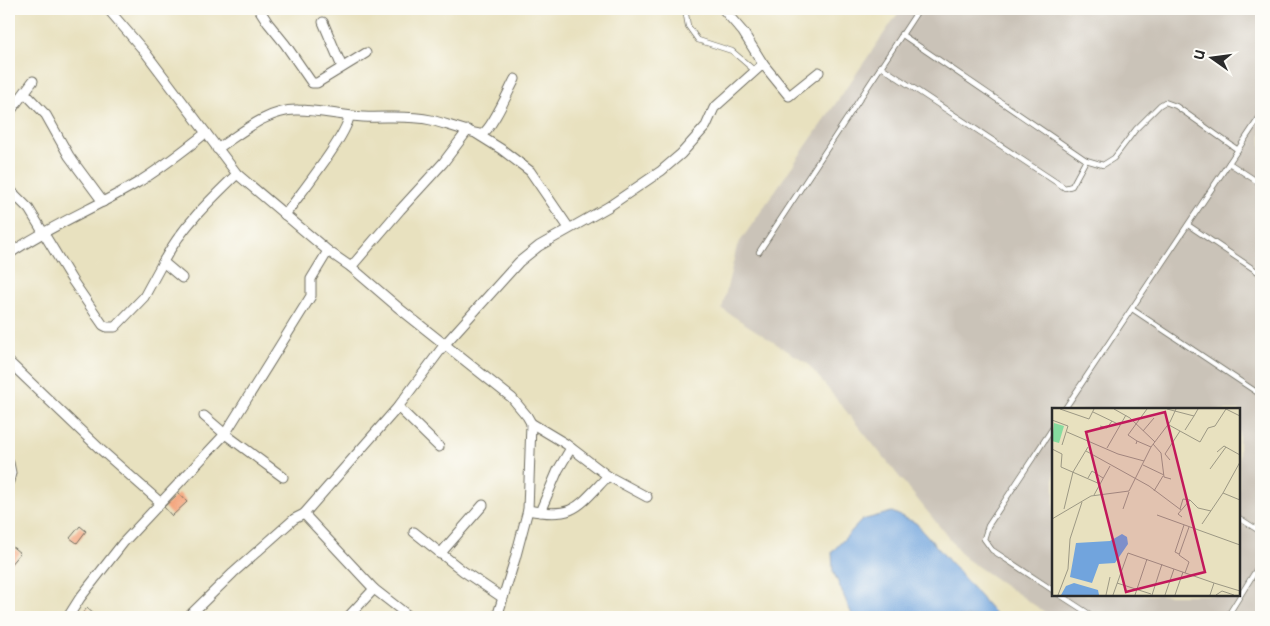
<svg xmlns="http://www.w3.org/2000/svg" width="1270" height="626" font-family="Mali,sans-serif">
<rect width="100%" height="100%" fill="#fdfcf7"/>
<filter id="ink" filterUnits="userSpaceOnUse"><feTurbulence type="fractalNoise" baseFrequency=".02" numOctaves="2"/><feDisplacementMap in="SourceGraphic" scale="10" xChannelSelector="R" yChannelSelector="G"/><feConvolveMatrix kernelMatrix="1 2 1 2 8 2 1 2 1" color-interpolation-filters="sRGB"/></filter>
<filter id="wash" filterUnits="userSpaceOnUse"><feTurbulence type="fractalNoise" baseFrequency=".0096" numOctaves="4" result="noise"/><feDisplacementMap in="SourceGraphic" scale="20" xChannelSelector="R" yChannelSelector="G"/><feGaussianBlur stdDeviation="1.12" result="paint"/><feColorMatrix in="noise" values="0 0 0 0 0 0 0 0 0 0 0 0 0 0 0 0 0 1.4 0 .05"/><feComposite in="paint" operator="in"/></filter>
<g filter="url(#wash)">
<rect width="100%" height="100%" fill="#e8e1bf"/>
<path fill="#cac3b8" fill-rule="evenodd" d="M901,9H1261V617H1052L965,558L808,364L722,309L737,246ZM1054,410H1239V595H1054Z"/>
<path fill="#71a4dd" stroke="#4e6884" d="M892,512L916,523L998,617H853L833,571L832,552L862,520Z"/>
<g id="blocks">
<g fill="#f4a881">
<path d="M179,493L187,502L172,516L164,507Z"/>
<path d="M80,526L86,531L77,543L70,538Z"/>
<path d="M9,544L20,553L9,566Z"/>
<path d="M87,608L95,615L94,617H84L81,615Z"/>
</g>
</g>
</g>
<g filter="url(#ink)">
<use href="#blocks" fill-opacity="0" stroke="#6d6b5f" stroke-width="1"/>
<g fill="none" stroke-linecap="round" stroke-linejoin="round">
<g stroke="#6d6b5f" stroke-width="6">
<g id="service">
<path d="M685,9L688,26L698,40L732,51L755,71"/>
<path d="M901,34L1086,160L1103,165L1114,158L1136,129L1160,105L1165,102L1176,106L1238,150"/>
<path d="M880,66L1065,188L1072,186L1086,160"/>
<path d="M1229,163L1261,184"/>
<path d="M1188,225L1261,274"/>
<path d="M759,252L919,9"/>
<path d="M1132,309L1261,395"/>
<path d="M1064,410L1261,115"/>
<path d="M1054,426L988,526L984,539L992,550L1054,591"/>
<path d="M1239,518L1261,532"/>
<path d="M1060,595L1094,617"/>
<path d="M1227,617L1261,562"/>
</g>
</g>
<g stroke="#6d6b5f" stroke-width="11">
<g id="minor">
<path d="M108,9L145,52L237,174L328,251L351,267L400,309L512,398L527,416L531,423L528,510L515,559L497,617"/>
<path d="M259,9L268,23L285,44L312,83H317L366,53"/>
<path d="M723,9L743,32L763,64L789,96L819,72"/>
<path d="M323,22L342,67"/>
<path d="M25,93L46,115L69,156L103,202"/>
<path d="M9,113L33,81"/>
<path d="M477,134L501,149L530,171L569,228"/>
<path d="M217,149C241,133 268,109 298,110C320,110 341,116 363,117C385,118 409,115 431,120C440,122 477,135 482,134C492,129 509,90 515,79"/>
<path d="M9,189L29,209L72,280L103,325L107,327H115L144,297L163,262"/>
<path d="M285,215C299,195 346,137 349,117"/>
<path d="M9,254C49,226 95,208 137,183C162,168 184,150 206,133"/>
<path d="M351,267L400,210L443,163L468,130"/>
<path d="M182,278L163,262C181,228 209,201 237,174"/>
<path d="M9,362L100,449L160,502"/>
<path d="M398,407L439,447"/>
<path d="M204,416L225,434L283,477"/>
<path d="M531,423L566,444L608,476L647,497"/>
<path d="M9,463L11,473L9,481"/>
<path d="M528,510C574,519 578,507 608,476"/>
<path d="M540,512L558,470L571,448"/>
<path d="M304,514L374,589L410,617"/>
<path d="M414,532L463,571L503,598"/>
<path d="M440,554L483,505"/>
<path d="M68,617L80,598L123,543L225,434L311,296V279L328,251"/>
<path d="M188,617L233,573L294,519L304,514L398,407L445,344L519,262L539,246L608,207L661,171L681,154L706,126L714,108L763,64"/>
<path d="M348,617L374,589"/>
</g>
</g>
<use href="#service" stroke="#fff" stroke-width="4.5"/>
<use href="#minor" stroke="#fff" stroke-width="9"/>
</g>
</g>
<g transform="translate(1052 408)">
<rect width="188" height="188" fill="#e8e1bf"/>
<path d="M2,15L12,18L7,35L0,33Z" fill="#86dc9f"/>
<path d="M70,126L75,129L76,136L63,155L47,156L40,175L18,169L24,135L58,133ZM22,175L46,182L47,187H9L14,178Z" fill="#71a4dd"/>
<path fill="none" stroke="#9c9884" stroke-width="1" d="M8,1L37,11L42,1M62,1L78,10L103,34M115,1L142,8L146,1M41,4L68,17M0,12L16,18L10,37M117,17L148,34L156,20L163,18L174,1L188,8M48,18L55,20L60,13M133,22L142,8M91,23L102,10M15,24L66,46L92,53M85,33L76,27L95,1M84,36L85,33L99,39M101,36L109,45L112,69L119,71M55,40L74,7M0,41L10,46L9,59L48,76M34,43L97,78L129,102M165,44L172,38L188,47M118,52L113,46L128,23M91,57L112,67M158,61L174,39M36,70L40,63L51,70M102,83L111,68M171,85L188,54M42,87L58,58M12,101L21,64L36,39M71,101L77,84M128,101L131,91L138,92M105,107L188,137M130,109L126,106L138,92L146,100L159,103M0,111L39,88L77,83L99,39L118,14L124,1M150,116L171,85L188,92M127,146L123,144L132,117M133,165L137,154L127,147L137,119M65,175L99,186M162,175L188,183M6,187L16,161L18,131L30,94M54,187L58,169M61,187L76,145L162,175L158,187M83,187L95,151M100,187L110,156M113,187L122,161M123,187L131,164M164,187L170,183L182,187"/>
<path fill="#c2185b" fill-opacity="0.15" stroke="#c2185b" stroke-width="2.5" d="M113,4L153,164L74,184L34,24Z"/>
<rect width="188" height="188" fill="none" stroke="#2b2b2b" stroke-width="2.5"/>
</g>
<rect width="1270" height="626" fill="none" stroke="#fdfcf7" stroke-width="30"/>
<g transform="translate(1212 58) rotate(284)" stroke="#fdfcf7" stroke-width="4" paint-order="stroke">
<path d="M0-4L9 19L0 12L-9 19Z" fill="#2b2b2b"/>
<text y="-8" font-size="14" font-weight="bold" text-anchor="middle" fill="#2b2b2b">U</text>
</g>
</svg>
